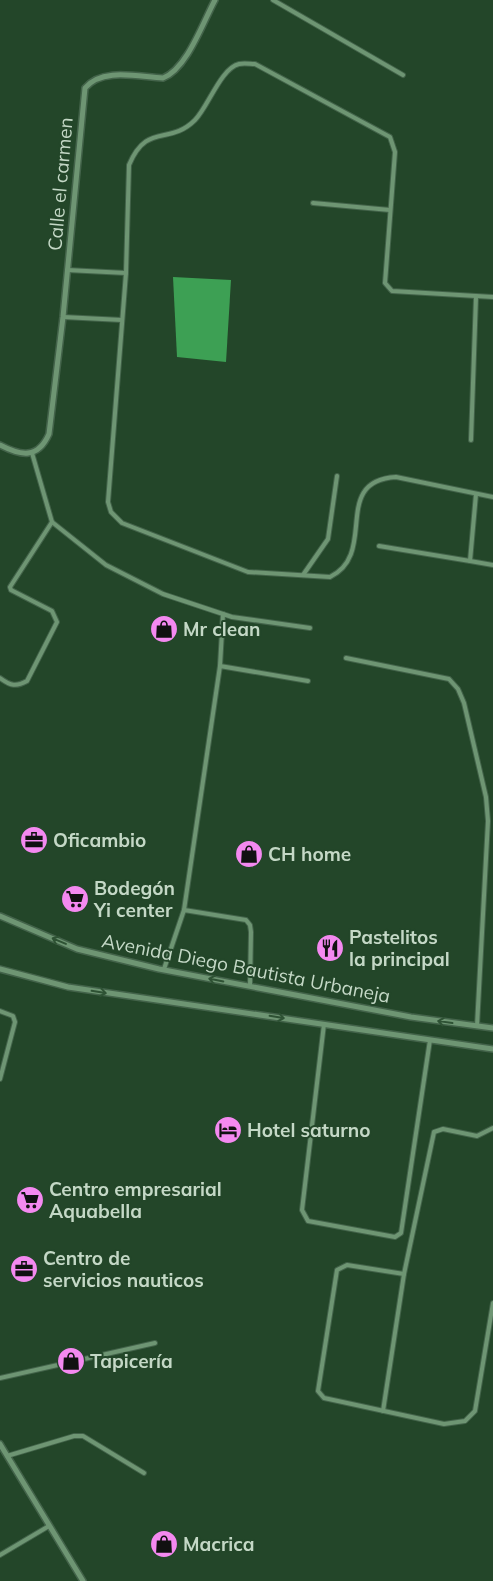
<svg xmlns="http://www.w3.org/2000/svg" width="493" height="1581" font-family="Mulish,sans-serif">
<rect width="100%" height="100%" fill="#234629"/>
<path fill="#3da054" d="M173,277L231,280L226,362L177,357Z"/>
<g fill="none" stroke-linecap="round" stroke-linejoin="round">
<g stroke="#43634a" stroke-width="6">
<g id="service">
<path d="M273,0L403,75"/>
<path d="M313,203L390,210"/>
<path d="M67,270L126,273"/>
<path d="M493,297L392,291L385,283L395,152L390,137L255,64C250,64 244,63 239,64C221,68 208,107 195,120C169,146 147,122 129,165L126,273L108,502L111,512L122,523L248,572L330,577C379,553 330,481 396,477L493,497"/>
<path d="M63,317L122,320"/>
<path d="M471,440L476,297"/>
<path d="M32,453L52,522L106,565L163,594L232,617L310,628"/>
<path d="M379,546L470,561L476,494"/>
<path d="M470,561L493,565"/>
<path d="M303,575L328,539L337,476"/>
<path d="M346,658L449,679L458,689L464,703L486,797L488,821L477,1026"/>
<path d="M220,666L223,614"/>
<path d="M0,678C11,686 16,687 27,681L57,622L52,611L11,590L10,587L52,522"/>
<path d="M184,910L220,666L308,681"/>
<path d="M164,969L184,910L246,920L250,925L251,932L250,986"/>
<path d="M0,1011L13,1016L15,1022L0,1079"/>
<path d="M324,1024L302,1210L308,1221L395,1237L401,1233L430,1040"/>
<path d="M493,1128L477,1136L443,1129L434,1132L404,1274L347,1265L337,1270L318,1391L324,1398L444,1424L465,1421L475,1411L493,1303"/>
<path d="M0,1378L155,1343"/>
<path d="M383,1411L404,1274"/>
<path d="M7,1456L74,1436H83L144,1473"/>
<path d="M0,1555L49,1526"/>
</g>
</g>
<g stroke="#43634a" stroke-width="8">
<g id="minor">
<path d="M0,445C21,456 38,459 49,434L63,317L85,88C102,67 139,77 163,78C187,69 203,22 215,0"/>
<path d="M0,916L77,949L159,969L411,1017L493,1028"/>
<path d="M0,969L68,987L493,1049"/>
<path d="M0,1444L83,1581"/>
</g>
</g>
<use href="#service" stroke="#6e9573" stroke-width="4"/>
<use href="#minor" stroke="#6e9573" stroke-width="5"/>
</g>
<defs><path id="oneway-shaft" d="M-6 0H5M1.5-3L5.5 0L1.5 3" fill="none" stroke-width="1.6" stroke-linecap="round" stroke-linejoin="round" transform="scale(1.25)"/></defs>
<g stroke="#2e5234">
<use href="#oneway-shaft" transform="translate(59 941) rotate(-157)"/>
<use href="#oneway-shaft" transform="translate(216 980) rotate(-169)"/>
<use href="#oneway-shaft" transform="translate(99 992) rotate(9)"/>
<use href="#oneway-shaft" transform="translate(277 1017) rotate(9)"/>
<use href="#oneway-shaft" transform="translate(445 1022) rotate(-172)"/>
</g>
<defs>
<g id="shop-disc" transform="scale(1.4375)"><circle r="9.5" fill="#f489f0" stroke="#234629"/><path d="M-5-2.5h2.3a2.7 3.5 0 0 1 5.4 0H5L5.5 6h-11ZM-1.5-2.5h3a1.5 2.3 0 0 0-3 0Z" fill="#111"/></g>
<g id="office-disc" transform="scale(1.4375)"><circle r="9.5" fill="#f489f0" stroke="#234629"/><path d="M-6-3h4V-5.5h4V-3h4V5H-6ZM-1-4.5V-3h2v-1.5ZM-6 0V1H6V0Z" fill="#111"/></g>
<g id="supermarket-disc" transform="scale(1.4375)"><circle r="9.5" fill="#f489f0" stroke="#234629"/><path d="M-6-5.5h2.5l.6 2H6L4.5 2H-2.5L-4.4-4H-6ZM-1.5 3.2a1.3 1.3 0 1 0 .1 0ZM3 3.2a1.3 1.3 0 1 0 .1 0Z" fill="#111"/></g>
<g id="restaurant-disc" transform="scale(1.4375)"><circle r="9.5" fill="#f489f0" stroke="#234629"/><path d="M-5-6h1v4h1v-4h1v4h1v-4h1v5L-1.5 .5V6h-2V.5L-5-1ZM5-6V6H3V1.5H1.5Q1.5-4 5-6Z" fill="#111"/></g>
<g id="hotel-disc" transform="scale(1.4375)"><circle r="9.5" fill="#f489f0" stroke="#234629"/><path d="M-6-4.5h1.5V1H6V5H4.5V3h-9V5H-6ZM-4 0a1.8 1.8 0 1 1 3.6 0ZM.5 0V-2.5h3Q6-2.5 6 0Z" fill="#111"/></g>
</defs>
<g fill-rule="evenodd">
<use href="#shop-disc" x="164" y="629"/>
<use href="#office-disc" x="34" y="840"/>
<use href="#shop-disc" x="249" y="854"/>
<use href="#supermarket-disc" x="75" y="899"/>
<use href="#restaurant-disc" x="330" y="948"/>
<use href="#hotel-disc" x="228" y="1130"/>
<use href="#supermarket-disc" x="30" y="1200"/>
<use href="#office-disc" x="24" y="1269"/>
<use href="#shop-disc" x="71" y="1361"/>
<use href="#shop-disc" x="164" y="1544"/>
</g>
<g text-anchor="middle" dominant-baseline="central" stroke-width="4" stroke-linejoin="round" paint-order="stroke">
<g font-size="19" fill="#c4d8c6" stroke="#234629">
<text transform="translate(60 184) rotate(-85)">Calle el carmen</text>
<text transform="translate(246 968) rotate(11)">Avenida Diego Bautista Urbaneja</text>
</g>
<g font-size="19" font-weight="bold" fill="#c4d8c6" stroke="#234629" text-anchor="start">
<text x="183" y="629">Mr clean</text>
<text x="53" y="840">Oficambio</text>
<text x="268" y="854">CH home</text>
<text x="94" y="888">Bodegón<tspan x="94" dy="22">Yi center</tspan></text>
<text x="349" y="937">Pastelitos<tspan x="349" dy="22">la principal</tspan></text>
<text x="247" y="1130">Hotel saturno</text>
<text x="49" y="1189">Centro empresarial<tspan x="49" dy="22">Aquabella</tspan></text>
<text x="43" y="1258">Centro de<tspan x="43" dy="22">servicios nauticos</tspan></text>
<text x="90" y="1361">Tapicería</text>
<text x="183" y="1544">Macrica</text>
</g>
</g>
</svg>
